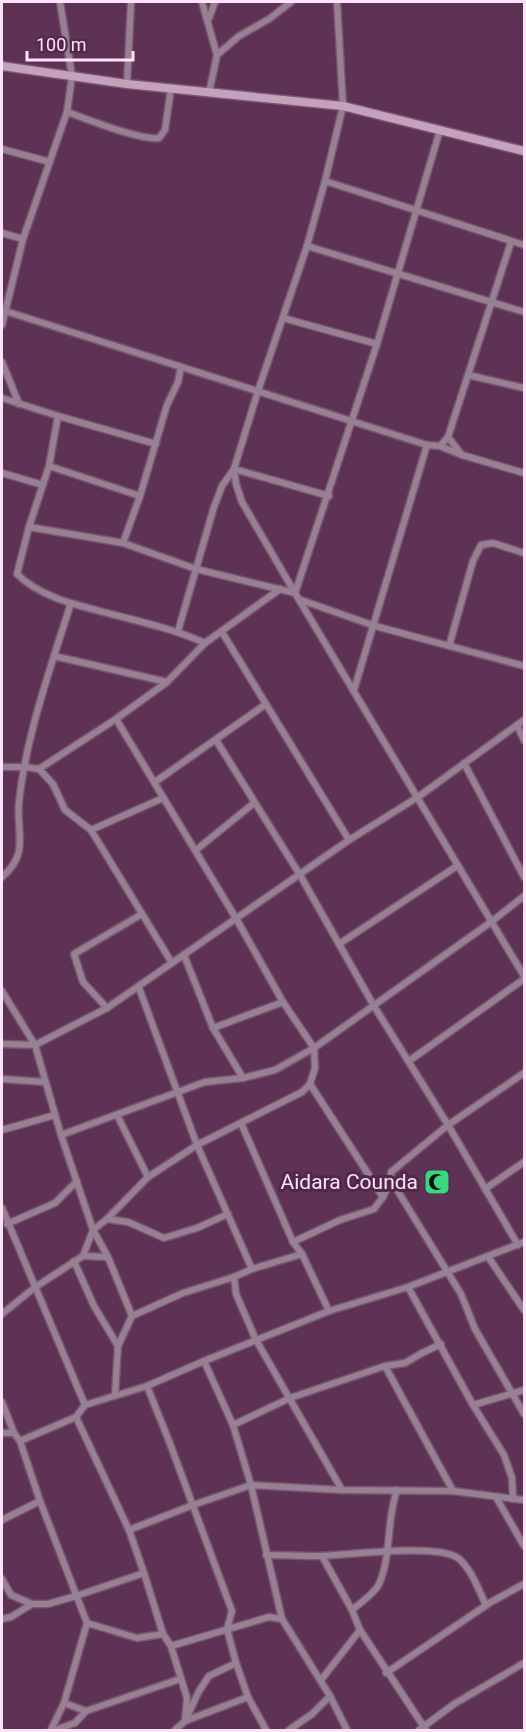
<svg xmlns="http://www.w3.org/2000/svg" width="526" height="1732" font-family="Roboto,sans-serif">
<rect width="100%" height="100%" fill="#5d3255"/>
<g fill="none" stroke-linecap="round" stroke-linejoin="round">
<g stroke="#7a5273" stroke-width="9">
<g id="street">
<path d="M202,2L217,55L209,93"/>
<path d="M337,2L343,106L325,181L307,246L258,391L234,469L236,484L242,502L295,593L524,976"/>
<path d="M209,18L215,2"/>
<path d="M217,55L239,36L269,19L291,2"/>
<path d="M127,84L131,2"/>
<path d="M67,112C87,119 141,141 159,138L165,130L171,88"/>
<path d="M2,149L50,162"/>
<path d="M325,181L524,245"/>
<path d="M2,233L23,239"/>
<path d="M307,246L524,312"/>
<path d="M2,310L427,445L440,446L462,455L524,473"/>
<path d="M283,318L377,344"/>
<path d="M2,325L23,239L67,112L72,76L60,2"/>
<path d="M2,362L19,404"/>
<path d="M468,375L524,388"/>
<path d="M2,398L58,416L156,444"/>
<path d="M58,416L49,466L29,527L17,574C42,599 82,606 115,615C146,623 176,630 205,643"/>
<path d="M448,437L462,455"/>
<path d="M440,446L448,437L511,242"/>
<path d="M49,466L140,496"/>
<path d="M2,473L43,485"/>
<path d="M29,527L123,543L196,569L295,593"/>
<path d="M123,543L140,496L167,405L178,382L181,367"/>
<path d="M295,593L377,344L440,130"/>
<path d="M301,600L375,626L524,666"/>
<path d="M178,631L214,507L222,486L234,469L329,496"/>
<path d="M222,632L349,840"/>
<path d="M449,646L473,561L481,545L493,543L524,553"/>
<path d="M54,656L167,682"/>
<path d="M354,690L427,445"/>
<path d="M517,725L524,740"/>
<path d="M216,740L300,875L374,1006L448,1125L518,1245"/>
<path d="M464,763L524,877"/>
<path d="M2,767H24L39,769L116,719L167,682L205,643L280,589"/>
<path d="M39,769L53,784L65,810L91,830L172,963"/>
<path d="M155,782L266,704"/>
<path d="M91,830L163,798"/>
<path d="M196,850L254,803"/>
<path d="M2,877C30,853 16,834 19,802C26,736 51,666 71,603"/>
<path d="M339,944L457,866"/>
<path d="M184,955L213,1028L243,1078"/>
<path d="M139,988L197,1145L252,1269"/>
<path d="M2,991L35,1045L61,1135L93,1230L108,1257L132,1316L118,1346L115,1395"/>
<path d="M107,1008L83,982L74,954L142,914"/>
<path d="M213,1028L283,1002"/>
<path d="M2,1044L35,1045L107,1008L349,840L418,797L524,720"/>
<path d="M409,1061L524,979"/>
<path d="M2,1079L45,1082"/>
<path d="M310,1084L383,1197"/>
<path d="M117,1115L148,1177"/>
<path d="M241,1123L293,1242L302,1254L329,1311"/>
<path d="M2,1130L55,1115"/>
<path d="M61,1135L205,1082L243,1078L275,1070L314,1048L491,922L524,896"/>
<path d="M391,1180L461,1294L475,1329L524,1414"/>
<path d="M485,1189L524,1162"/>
<path d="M2,1208L85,1405"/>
<path d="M107,1219L128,1222L164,1238L197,1228L228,1214"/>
<path d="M7,1224L55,1203L77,1181"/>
<path d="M293,1242L340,1220L374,1209L383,1197L391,1180V1172L448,1125L524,1073"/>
<path d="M302,1254L252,1269L234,1277L236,1294L256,1340L342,1490"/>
<path d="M83,1256L108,1257"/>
<path d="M489,1258L524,1310"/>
<path d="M74,1261L94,1306L118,1346"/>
<path d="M408,1287L473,1405L504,1455L512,1478L513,1499"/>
<path d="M2,1314L34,1288L83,1256L93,1230L107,1219L148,1177L197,1145L302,1092L310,1084L315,1068L314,1048L283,1002L237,920L116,719"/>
<path d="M132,1316L183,1293L234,1277"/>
<path d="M385,1366L453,1491"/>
<path d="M147,1386L169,1441L232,1611L227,1629L236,1663L248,1697L266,1730"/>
<path d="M2,1402L14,1433L20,1441"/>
<path d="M473,1405L524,1390"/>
<path d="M233,1425L290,1398L385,1366L405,1363L422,1353L441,1344"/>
<path d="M2,1433H14"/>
<path d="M496,1497L524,1546"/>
<path d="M2,1520L40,1501"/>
<path d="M129,1530L193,1505L251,1485L233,1425L204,1361"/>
<path d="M266,1555C284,1555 303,1556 321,1556C350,1555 436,1543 458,1558C471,1568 479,1591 486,1605"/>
<path d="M322,1556L352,1610L360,1630L426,1730"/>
<path d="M144,1573L163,1634L171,1646L187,1698L185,1721L248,1697"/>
<path d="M2,1579L11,1595L32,1604"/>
<path d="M352,1610C360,1603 375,1593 379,1584C392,1555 386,1520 397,1490"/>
<path d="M2,1619L11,1617L32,1604H48L76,1596L144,1573L129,1530L76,1417"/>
<path d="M87,1623L137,1638L163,1634"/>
<path d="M171,1646L269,1617L282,1619"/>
<path d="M386,1673L491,1602L524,1584"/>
<path d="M321,1680L360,1630"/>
<path d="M330,1696L347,1730"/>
<path d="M64,1703L86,1711"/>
<path d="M51,1730L64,1703L87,1623L40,1501L20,1441L76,1417L85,1405L147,1386L204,1361L329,1311L408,1287L524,1242"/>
<path d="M55,1730L75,1723L86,1711L180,1679"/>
<path d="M175,1730L185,1721L199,1691L209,1676L236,1663"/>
<path d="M289,1730L312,1714L330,1696L282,1619L251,1485L342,1490L453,1491L524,1500"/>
<path d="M419,1730L454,1704L524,1663"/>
</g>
</g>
<g stroke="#7a5273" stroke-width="11">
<path id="secondary" d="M2,66L127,84L343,106L524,151"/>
</g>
<use href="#street" stroke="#968091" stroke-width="6"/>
<use href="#secondary" stroke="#c4a2bc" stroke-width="8"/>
</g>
<defs>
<g id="mosque-square" transform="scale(1.35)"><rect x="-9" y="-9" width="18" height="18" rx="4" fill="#38d880" stroke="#51284a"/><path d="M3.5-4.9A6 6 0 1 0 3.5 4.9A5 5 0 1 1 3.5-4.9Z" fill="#111"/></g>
</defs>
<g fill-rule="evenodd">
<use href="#mosque-square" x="437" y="1182"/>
</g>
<g text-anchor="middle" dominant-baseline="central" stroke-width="6" stroke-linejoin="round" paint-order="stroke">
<g font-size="21" fill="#ffe4f9" stroke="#51284a" text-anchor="end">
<text x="418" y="1182">Aidara Counda</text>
</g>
</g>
<rect width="526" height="1732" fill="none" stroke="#ffe4f9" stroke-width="6"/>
<path d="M27 51v9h106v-9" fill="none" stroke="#ffe4f9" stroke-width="3"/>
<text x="36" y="51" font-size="18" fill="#ffe4f9" stroke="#51284a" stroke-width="4.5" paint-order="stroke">100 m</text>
</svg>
